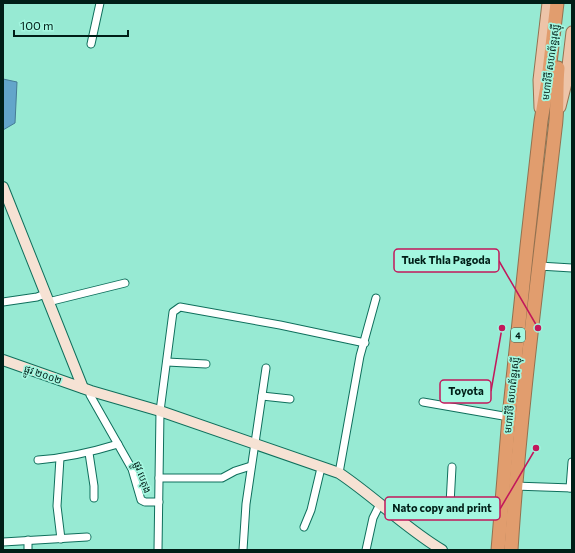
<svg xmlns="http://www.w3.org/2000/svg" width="575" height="553" font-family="Commissioner,'Noto Sans Khmer',sans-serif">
<rect width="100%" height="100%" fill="#97ead3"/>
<path fill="#63a5ca" stroke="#457c94" d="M3,79L17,82L15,123L3,130Z"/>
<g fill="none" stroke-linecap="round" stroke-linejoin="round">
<g stroke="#0f6f5c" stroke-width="9">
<g id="street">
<path d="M91,44L100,3"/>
<path d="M539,266L572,268"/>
<path d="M3,302L37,297L45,294"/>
<path d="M48,302L125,283"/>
<path d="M167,362L206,364"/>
<path d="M91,391L90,395L132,469L141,500L145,502H159"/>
<path d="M262,396L290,399"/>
<path d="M423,402L509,417"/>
<path d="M89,453L94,486V498"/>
<path d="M60,458L57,506L61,539"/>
<path d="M38,460C66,458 92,452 118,444"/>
<path d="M452,467L450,504L500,511"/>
<path d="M339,473L360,356L376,298"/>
<path d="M159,478H222L235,471L251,466"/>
<path d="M514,486L572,488"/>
<path d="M570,488L572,462"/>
<path d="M304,527L311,510L321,468"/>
<path d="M28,540V550"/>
<path d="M3,542L87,537"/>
<path d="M158,550L160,411L173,312L180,307L280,325L365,343"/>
<path d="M243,550L246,504L266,368"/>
<path d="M366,550L373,518L380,504"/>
</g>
</g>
<g stroke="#0f6f5c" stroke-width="12">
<g id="secondary">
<path d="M3,187L83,388"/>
<path d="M3,360L91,391L160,411L339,473C375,497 405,528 442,550"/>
</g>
</g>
<g stroke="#927150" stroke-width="13">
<g id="primary">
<path d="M560,107L566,83L572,32"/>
<path d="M540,108L539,80L548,3"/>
</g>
</g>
<g stroke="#927150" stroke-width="15">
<g id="highway">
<path d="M498,550L509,417L527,246L541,121L548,80L557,3"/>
<path d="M511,550C520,409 539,269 555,129C558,109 556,88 558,68"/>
</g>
</g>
<use href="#street" stroke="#fff" stroke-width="7"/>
<use href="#secondary" stroke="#f6e2d4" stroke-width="10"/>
<use href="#primary" stroke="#edc4a8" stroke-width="11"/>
<use href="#highway" stroke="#e19d6e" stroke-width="13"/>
</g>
<g text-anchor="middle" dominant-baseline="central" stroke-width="3.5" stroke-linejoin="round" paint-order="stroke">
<rect fill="#a4f7e0" stroke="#315f53" stroke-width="1" x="511" y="328" width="14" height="14" rx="3"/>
<g font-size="9" font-weight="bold" fill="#001e17">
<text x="518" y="335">4</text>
</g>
<g font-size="10" fill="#001e17" stroke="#a4f7e0">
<text transform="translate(550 62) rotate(-82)">មហាវិថី សហព័ន្ធរុស្ស៊ី</text>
<text transform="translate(43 374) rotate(19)">ផ្លូវ ២០០២</text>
<text transform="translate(511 395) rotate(-84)">មហាវិថី សហព័ន្ធរុស្ស៊ី</text>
<text transform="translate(143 477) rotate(70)">ផ្លូវ បេតុង</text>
</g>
</g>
<path fill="none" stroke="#c2185b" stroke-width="1.5" d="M538 328L499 261M502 328L491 391M536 448L500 509"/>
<g fill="#c2185b" stroke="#a4f7e0" stroke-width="1.5">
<circle cx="538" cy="328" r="4"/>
<circle cx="502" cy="328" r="4"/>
<circle cx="536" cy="448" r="4"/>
</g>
<g fill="#a4f7e0" stroke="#c2185b" stroke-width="1.5">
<rect x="394" y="249" width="105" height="23" rx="4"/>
<rect x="440" y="380" width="51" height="23" rx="4"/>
<rect x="385" y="497" width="115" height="23" rx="4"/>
</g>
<g font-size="11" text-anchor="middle" font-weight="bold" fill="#001e17">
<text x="446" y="264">Tuek Thla Pagoda</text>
<text x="466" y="395">Toyota</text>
<text x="442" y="512">Nato copy and print</text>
</g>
<rect width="575" height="553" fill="none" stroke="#001e17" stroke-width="8"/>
<path d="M14 30v6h114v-6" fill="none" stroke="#001e17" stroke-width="2"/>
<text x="20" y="30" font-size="12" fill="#001e17" stroke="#a4f7e0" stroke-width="3" paint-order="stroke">100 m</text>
</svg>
